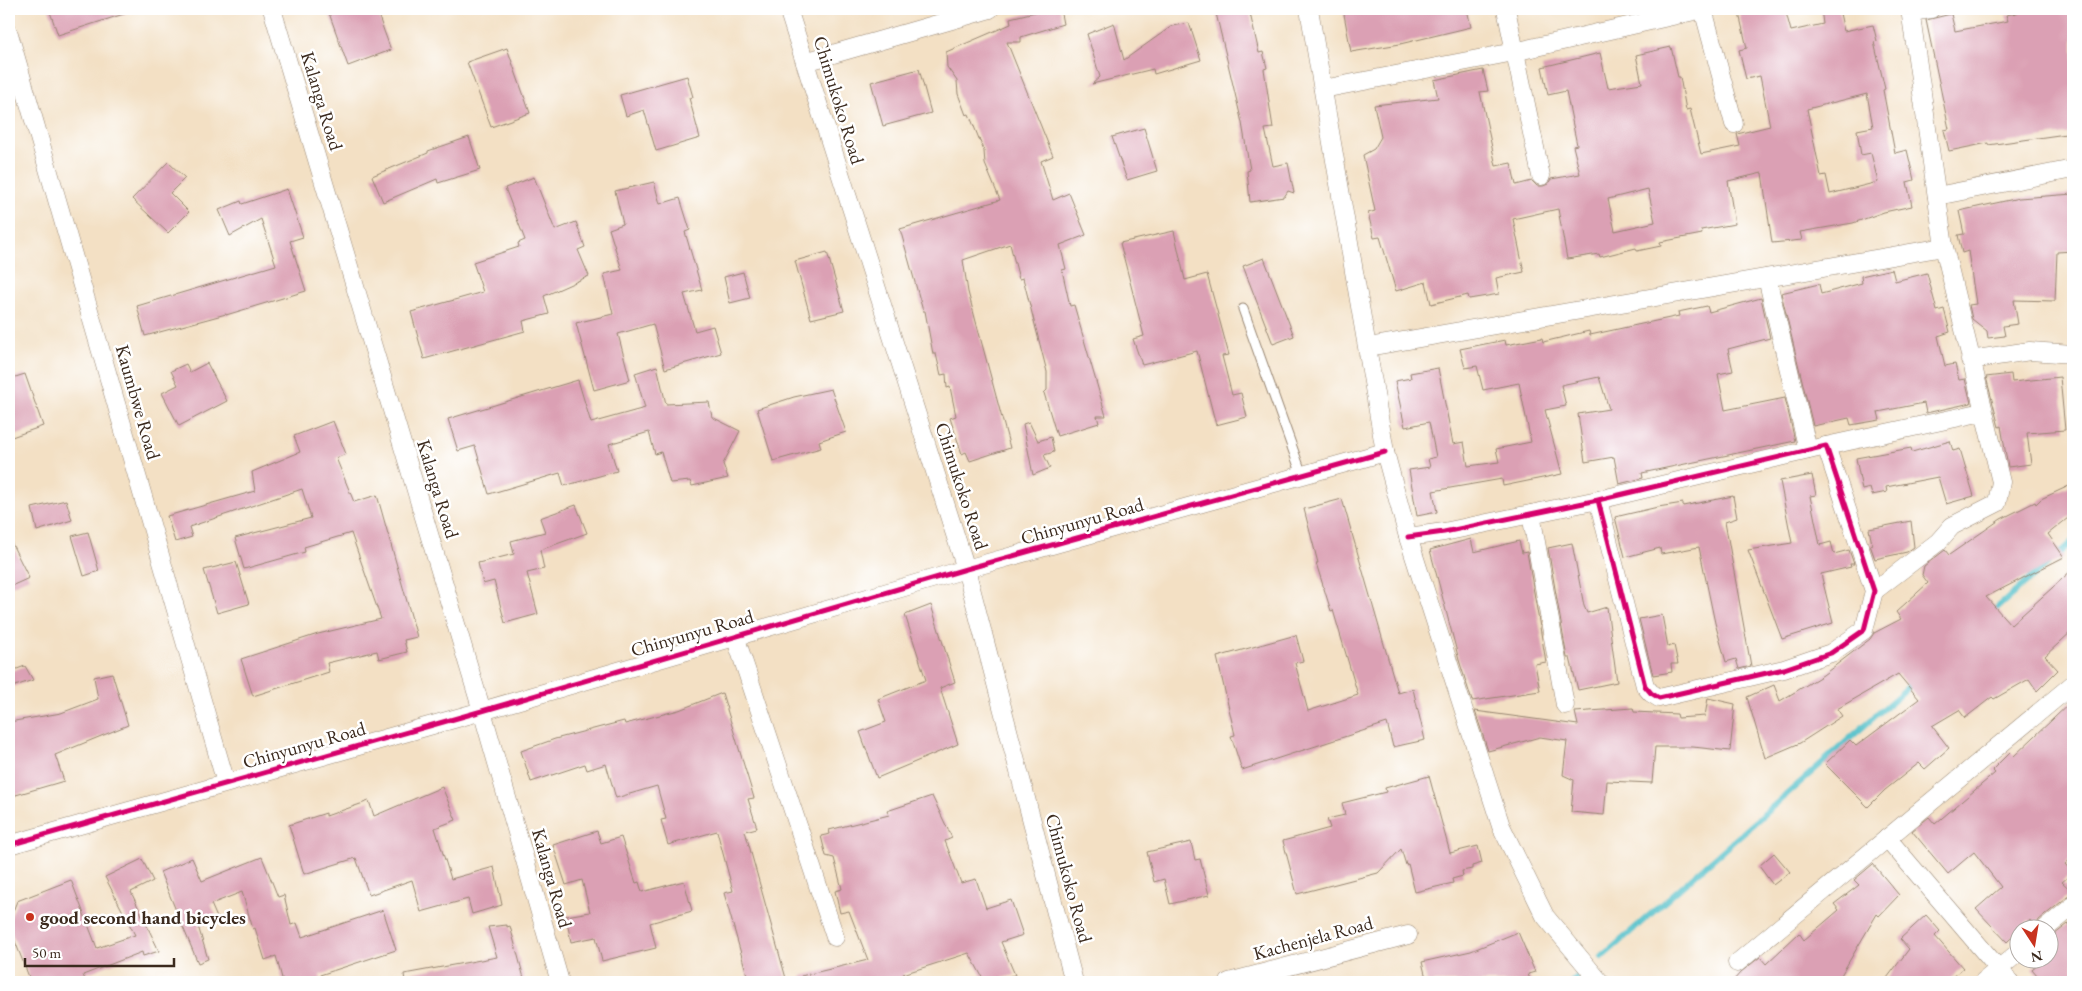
<svg xmlns="http://www.w3.org/2000/svg" width="2082" height="991" font-family="'EB Garamond',serif">
<rect width="100%" height="100%" fill="#fff"/>
<filter id="ink" filterUnits="userSpaceOnUse"><feTurbulence type="fractalNoise" baseFrequency=".02" numOctaves="2"/><feDisplacementMap in="SourceGraphic" scale="10" xChannelSelector="R" yChannelSelector="G"/><feConvolveMatrix kernelMatrix="1 2 1 2 8 2 1 2 1" color-interpolation-filters="sRGB"/></filter>
<filter id="wash" filterUnits="userSpaceOnUse"><feTurbulence type="fractalNoise" baseFrequency=".0096" numOctaves="4" result="noise"/><feDisplacementMap in="SourceGraphic" scale="20" xChannelSelector="R" yChannelSelector="G"/><feGaussianBlur stdDeviation="1.12" result="paint"/><feColorMatrix in="noise" values="0 0 0 0 0 0 0 0 0 0 0 0 0 0 0 0 0 1.4 0 .05"/><feComposite in="paint" operator="in"/></filter>
<g filter="url(#wash)">
<rect width="100%" height="100%" fill="#f3e0c4"/>
<g fill="none" stroke-linecap="round" stroke-linejoin="round">
<g stroke="#52c0c9" stroke-width="6">
<path d="M2055,557L2073,541"/>
<path d="M1990,614L2048,563"/>
<path d="M1602,957L1915,681"/>
<path d="M1572,982L1577,977"/>
</g>
</g>
<g id="blocks">
<g fill="#dba0b4" fill-rule="evenodd">
<path d="M49,9H129L130,12L58,35Z"/>
<path d="M342,9H376L391,50L348,66L329,13Z"/>
<path d="M1047,9H1060L1063,24L1021,37V42H1007L1053,156L1041,161L1053,200L1069,193L1086,235L1060,245L1066,269L1062,270L1070,306L1074,305L1106,416H1097L1099,423L1057,436L1044,393L1047,390V372L1023,278L1019,279L1010,244L963,260L968,292L1010,448L970,461L966,452L962,454L950,418L956,416L950,387L947,388L946,374L941,375L936,354H933L925,311H923L900,229L1000,200L985,164L984,151L969,114L966,115L958,94L957,81L947,67L946,52L1011,24L1010,18Z"/>
<path d="M1215,9H1249L1259,53L1263,52L1267,68L1264,69L1273,128L1265,129L1273,166L1288,163L1294,193L1288,191L1284,197L1250,202L1247,171L1250,170L1242,123Z"/>
<path d="M1343,9H1467L1471,27L1400,44L1351,52Z"/>
<path d="M1738,9H1785L1791,31L1823,24L1821,9H1839L1844,31L1873,25L1877,41L1874,42L1885,89L1883,90L1895,153L1907,150L1914,180L1907,182L1912,206L1884,212L1853,223L1800,232L1802,240L1772,243L1762,173L1728,181L1735,224L1701,230L1702,234L1660,242L1661,246L1637,251L1636,248L1600,257L1599,254L1567,259L1558,209L1513,219L1524,272L1496,278L1499,294L1469,299L1468,295L1431,304L1426,282L1396,291L1380,237L1374,238L1368,213L1375,211L1363,155L1374,149L1381,137L1374,105L1438,98L1434,80L1483,70L1488,91L1480,92L1496,166L1511,163L1516,185L1532,181L1537,186H1543L1548,184L1551,179L1580,174L1573,146L1577,145L1566,91L1548,95L1542,67L1600,53L1608,88L1642,83L1636,55L1671,47L1678,77H1680L1686,110L1690,109L1701,154L1740,146L1737,134L1770,126L1760,76L1746,79L1739,50L1747,48ZM1867,94L1873,127L1857,130L1861,155L1871,153L1878,182L1830,194L1826,175L1821,176L1807,109ZM1648,189L1655,222L1615,231L1608,199Z"/>
<path d="M2037,9H2073V133L1988,145V143L1949,151L1944,130L1949,129L1926,20L1951,14L1955,31L2008,21L2006,15Z"/>
<path d="M1114,23L1124,60L1172,26L1189,23L1201,60L1154,74L1153,69L1092,84L1100,77L1087,34Z"/>
<path d="M507,48L530,113L491,127L467,62Z"/>
<path d="M919,69L931,113L883,126L871,82Z"/>
<path d="M687,76L693,97L689,98L700,138L656,151L644,110L626,116L620,95Z"/>
<path d="M1144,128L1157,171L1127,180L1112,137Z"/>
<path d="M469,137L480,170L438,183L437,179L383,202L372,176L428,153V151Z"/>
<path d="M168,162L185,178L170,193L189,212L168,233L132,199Z"/>
<path d="M534,177L555,230L576,222L585,247L578,250L589,276L544,296L549,314L523,321L525,331L424,359L411,312L483,292L473,262L519,247L518,243L525,240L505,188Z"/>
<path d="M654,182L660,204L680,198L690,230L685,232L702,290L684,294L695,331L713,326L721,353L665,369L653,324L618,334L630,380L594,390L576,323L613,314L604,274L622,270L609,229L623,224L615,191Z"/>
<path d="M287,189L303,237L290,241L306,291L226,315V314L145,336L137,306L276,265L261,219L230,236L219,210L241,201L242,204Z"/>
<path d="M2073,194V251L2057,252L2055,301L2014,300L2018,324L2003,326L2005,336L1988,338L1987,331L1972,319L1969,305L1976,304L1968,251L1962,253L1958,235L1964,234L1959,211L2019,198Z"/>
<path d="M1174,231L1185,280L1207,274L1229,355L1222,356L1232,395L1241,393L1247,417L1216,425L1197,351L1142,365L1133,339L1144,336L1120,243Z"/>
<path d="M827,252L844,311L811,319L795,261Z"/>
<path d="M1264,258L1294,336L1273,344L1243,266Z"/>
<path d="M1892,269L1895,281L1927,273L1937,311L1944,309L1950,332L1938,336L1945,366L1955,364L1959,380L1965,379L1971,403L1926,413L1924,403L1878,412L1880,420L1851,425L1849,418L1813,426L1781,293L1819,284L1821,294L1862,283L1861,276Z"/>
<path d="M743,272L750,298L730,303L724,277Z"/>
<path d="M1761,298L1770,338L1728,349L1733,371L1718,374L1725,410L1785,398L1795,441L1642,473L1643,478L1619,484L1614,457L1585,462L1578,414L1609,409L1599,377L1561,385L1566,406L1545,410L1562,474L1503,486L1502,479L1433,491L1437,512L1417,516L1409,470L1430,467L1428,459L1436,457L1429,422L1405,427L1395,381L1411,378L1410,373L1438,368L1453,444L1464,442L1468,466L1499,462L1496,449L1531,442L1519,383L1483,390L1477,366L1465,368L1460,349L1505,340L1506,345L1542,338L1543,342L1589,331L1590,335L1679,316L1678,312L1707,306L1709,312Z"/>
<path d="M207,363L227,401L179,426L162,393L178,385L171,371L186,364L190,372Z"/>
<path d="M657,366L666,404L709,402L712,417L740,431L723,464L728,478L692,486L690,481L670,483L661,452L655,454L649,432L609,444L617,471L564,486L560,473L489,494L475,446L458,451L448,419L578,380L591,423L645,408L635,373Z"/>
<path d="M25,374L43,426L9,438V379Z"/>
<path d="M2011,374L2012,382L2060,377L2065,430L2027,433L2031,464L2008,467L2001,426L1999,427L1986,377Z"/>
<path d="M831,389L846,432L819,441L821,448L773,461L757,409L794,397Z"/>
<path d="M333,421L346,454L336,458L354,502L377,495L417,637L404,640L407,652L379,659L377,651L327,663L329,672L253,696L241,659L318,634L381,619L351,533L304,547L305,552L244,569L235,538L311,518L302,489L189,527L192,537L175,542L167,516L255,491L252,472L300,452L294,436Z"/>
<path d="M1029,422L1038,441L1051,437L1054,452L1044,455L1050,468L1033,475L1023,424Z"/>
<path d="M1950,441L1953,451L1960,449L1974,496L1946,504L1938,477L1886,487L1887,492L1872,495L1870,488L1862,490L1856,458L1911,448L1912,452Z"/>
<path d="M1812,475L1816,495L1810,496L1820,545L1831,542L1834,554L1849,550L1854,564H1850L1851,567L1821,574L1833,623L1782,639L1748,550L1792,543L1780,481Z"/>
<path d="M2073,484V514L2048,534L2064,557L1986,597L2011,625L2073,569V630L2045,656L2058,670L2037,691L2029,679L1994,699L1992,697L1965,718L1959,710L1932,726L1949,748L1925,769L1919,763L1885,790L1868,807L1825,764L1850,740L1856,746L1919,699L1898,674L1837,709L1842,716L1800,743L1765,758L1747,697L1774,685L1780,701L1823,675L1870,639L1874,633L1901,619L1896,612L1928,583L1922,575L1924,566L1945,550L1949,555L2001,519L2035,502L2036,504L2041,499Z"/>
<path d="M1733,496L1737,518L1725,522L1751,666L1739,669L1736,659L1726,662L1715,623L1699,547L1661,554L1660,548L1625,557L1615,517L1658,507L1683,503V506Z"/>
<path d="M1342,499L1398,693L1413,689L1425,740L1393,747L1387,723L1242,770L1231,736L1235,735L1217,657L1296,635L1303,661L1295,663L1308,711L1358,695L1333,610L1331,611L1316,563H1318L1304,509Z"/>
<path d="M66,500L72,520L37,531L32,508Z"/>
<path d="M576,505L587,533L540,550L544,569L527,573L538,614L505,623L494,581L483,584L478,563L514,554L511,541L545,532L540,518Z"/>
<path d="M1911,521L1914,547L1907,552L1875,559L1870,545L1872,544L1869,529Z"/>
<path d="M88,532L99,571L84,576L72,536Z"/>
<path d="M9,538L29,578L9,587Z"/>
<path d="M1471,539L1474,552L1519,541L1522,553L1527,552L1546,662L1535,664L1540,691L1472,701L1459,660L1430,550Z"/>
<path d="M1572,543L1584,606L1587,613L1607,607L1617,682L1578,690L1570,658H1567L1548,548Z"/>
<path d="M236,562L249,604L217,613L204,570Z"/>
<path d="M931,605L955,682L940,688L958,744L877,778L860,732L886,722L878,699L926,680L905,615Z"/>
<path d="M1662,615L1668,647L1674,645L1678,664H1671L1672,672L1653,675L1639,619Z"/>
<path d="M25,666L33,680L9,688V672Z"/>
<path d="M112,673L128,725L55,755L64,781L9,797V722L61,713L98,699L94,677Z"/>
<path d="M722,693L754,798L748,799L757,828L745,831L787,982H749L724,893L733,891L717,831L668,845L661,820L666,819L657,786L616,798L606,764L587,770L585,764L531,782L521,751L555,739L624,721L625,724L679,710Z"/>
<path d="M1708,698L1735,704L1730,751L1693,747H1655L1652,783L1607,781L1604,815L1571,812L1574,780L1563,775L1567,741L1540,737L1488,751L1475,711L1578,725L1575,712L1633,708L1634,712L1677,714L1678,718L1705,716Z"/>
<path d="M2073,700V857L2065,864L2073,873L2062,882L2073,892V895L2066,898L2039,920L2036,927L2030,920L2007,942L1976,909L2001,887L1974,852L1948,874L1912,831L1929,817L1935,824L1995,773L1992,770L2010,752L2014,756Z"/>
<path d="M1429,776L1450,853L1478,846L1482,863L1472,866V869L1462,871L1463,876L1452,879L1453,883L1415,892L1408,864L1406,865L1401,849L1378,873L1297,894L1283,841L1330,828L1327,819L1345,815L1342,803L1386,792L1385,788Z"/>
<path d="M442,787L456,820L435,828L451,879L494,867L502,905L472,914L468,899L421,912L412,880L369,895L356,858L304,874L289,825L326,813V816L369,801L374,816Z"/>
<path d="M932,796L952,838L945,841L961,883L976,879L986,908L1011,900L1023,935L1001,942L1015,975L985,982L969,953L903,974L905,982H801V976L868,960L849,911L840,913L835,891L842,889L834,858L826,856L821,836L830,834L829,830L889,815L887,811Z"/>
<path d="M597,831L601,843L621,837L636,883L639,882L642,892L684,881L692,911L650,923L656,948L602,961L596,937L571,942L566,916L590,912L582,880L566,885L553,845Z"/>
<path d="M1191,842L1195,860L1200,859L1209,895L1170,904L1164,879L1154,882L1147,852Z"/>
<path d="M1774,853L1790,872L1773,885L1759,866Z"/>
<path d="M262,857L278,897L284,895L291,925L297,923L302,937L383,910L396,950L320,975L321,980L313,982H283L276,956L265,960L255,928L253,929L242,892L211,904L218,920L198,926L208,959L198,963L160,872L192,858L202,881Z"/>
<path d="M142,859L153,881L131,892L159,951L143,956L142,952L83,975L86,982H31L9,926V921L17,901L71,880L97,948L135,935L105,877Z"/>
<path d="M1873,864L1899,895L1879,916L1877,914L1837,982H1732L1741,972L1760,957L1766,964L1799,933L1804,940L1839,910L1834,904L1859,885L1854,880Z"/>
<path d="M1926,915L1940,931L1935,936L1963,968L1946,982H1884L1909,949L1900,939Z"/>
<path d="M2068,924L2073,930V982H2043L2032,969L2045,958H2050V938Z"/>
<path d="M507,925V927L510,926L525,982H405L404,974L497,957L488,927Z"/>
<path d="M1518,932L1535,972L1528,974L1531,982H1427L1422,962L1471,951Z"/>
</g>
</g>
</g>
<g filter="url(#ink)">
<use href="#blocks" fill-opacity="0" stroke="#978571" stroke-width="1"/>
<g fill="none" stroke-linecap="round" stroke-linejoin="round">
<g stroke="#978571" stroke-width="11">
<path id="service" d="M1243,309L1302,475"/>
</g>
<g stroke="#978571" stroke-width="19">
<g id="minor">
<path d="M272,9L482,711L560,982"/>
<path d="M788,9L966,569L1074,982"/>
<path d="M1309,9L1385,452L1408,537L1501,826L1545,916L1600,982"/>
<path d="M1506,9L1541,176"/>
<path d="M1703,9L1734,124"/>
<path d="M1911,12L1931,9"/>
<path d="M9,34L226,783"/>
<path d="M805,62L990,9"/>
<path d="M1323,89L1514,52L1703,9"/>
<path d="M1937,196L2073,169"/>
<path d="M1767,278L1808,450"/>
<path d="M1368,347L1944,247"/>
<path d="M1970,360L2030,351L2073,354"/>
<path d="M1826,446L1983,412"/>
<path d="M1531,514L1565,705"/>
<path d="M1408,537L1444,532L1598,500L1826,446L1874,591L1864,630L1831,653L1784,669L1659,698L1651,693L1645,686L1598,500"/>
<path d="M1874,591L1938,542L1952,526L1997,503L2001,482L1944,247L1910,9"/>
<path d="M735,636L835,937"/>
<path d="M1887,838L2010,982"/>
<path d="M9,845L482,711L966,569L1385,452"/>
<path d="M2046,928L2073,906"/>
<path d="M1737,963L2073,684"/>
<path d="M1229,982L1408,935"/>
<path d="M1983,982L2020,951"/>
</g>
</g>
<use href="#service" stroke="#fff" stroke-width="9"/>
<use href="#minor" stroke="#fff" stroke-width="18"/>
<g stroke="#fff" stroke-width="8">
<g id="cycleway">
<path d="M1408,537L1444,532L1598,500L1826,446L1874,591L1864,630L1831,653L1784,669L1659,698L1651,693L1645,686L1598,500"/>
<path d="M9,845L482,711L966,569L1385,452"/>
</g>
</g>
<use href="#cycleway" stroke="#d6006c" stroke-width="5"/>
</g>
</g>
<circle fill="#c8321e" stroke="#fff" stroke-width="2" cx="30" cy="917" r="5"/>
<g text-anchor="middle" dominant-baseline="central" stroke-width="5" stroke-linejoin="round" paint-order="stroke">
<g font-size="19" fill="#3b2a1e" stroke="#fff">
<text transform="translate(839 100) rotate(73)">Chimukoko Road</text>
<text transform="translate(322 101) rotate(73)">Kalanga Road</text>
<text transform="translate(138 402) rotate(74)">Kaumbwe Road</text>
<text transform="translate(962 486) rotate(72)">Chimukoko Road</text>
<text transform="translate(438 489) rotate(73)">Kalanga Road</text>
<text transform="translate(1082 521) rotate(-16)">Chinyunyu Road</text>
<text transform="translate(692 633) rotate(-16)">Chinyunyu Road</text>
<text transform="translate(304 745) rotate(-16)">Chinyunyu Road</text>
<text transform="translate(552 878) rotate(74)">Kalanga Road</text>
<text transform="translate(1069 878) rotate(75)">Chimukoko Road</text>
<text transform="translate(1313 938) rotate(-15)">Kachenjela Road</text>
</g>
<g font-size="19" font-weight="bold" fill="#3b2a1e" stroke="#fff" text-anchor="start">
<text x="40" y="917">good second hand bicycles</text>
</g>
</g>
<rect width="2082" height="991" fill="none" stroke="#fff" stroke-width="30"/>
<g transform="translate(2034 944) rotate(168)"><circle r="24" fill="#ffffff" stroke="#b1aaa5"/>
<path d="M0-4L9 19L0 12L-9 19Z" fill="#c8321e"/>
<text y="-8" font-size="14" font-weight="bold" text-anchor="middle" fill="#3b2a1e">N</text>
</g>
<path d="M25 958v8h149v-8" fill="none" stroke="#3b2a1e" stroke-width="2.5"/>
<text x="32" y="958" font-size="15" fill="#3b2a1e" stroke="#ffffff" stroke-width="4" paint-order="stroke">50 m</text>
</svg>
